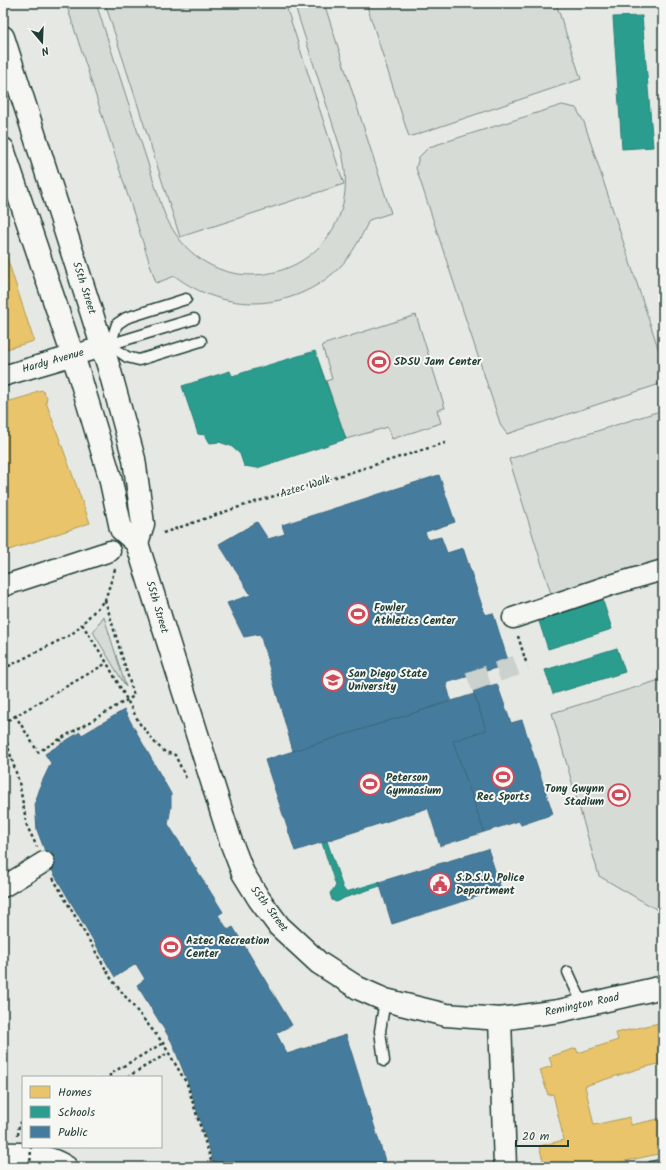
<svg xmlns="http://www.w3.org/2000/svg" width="666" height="1170" font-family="Kalam,sans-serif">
<rect width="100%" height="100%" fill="#f6f6f2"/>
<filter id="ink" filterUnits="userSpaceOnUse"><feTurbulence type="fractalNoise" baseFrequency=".025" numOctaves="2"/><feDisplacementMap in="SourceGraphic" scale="8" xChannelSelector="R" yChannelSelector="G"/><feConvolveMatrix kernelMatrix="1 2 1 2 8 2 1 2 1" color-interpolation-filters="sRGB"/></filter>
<g filter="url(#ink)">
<path fill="#e6e8e4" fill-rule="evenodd" d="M3,3H663V1167H3ZM23,1077H161V1147H23Z"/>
<g fill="#d6dbd6" stroke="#7a8c85">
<path d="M66,3H96L163,210C209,326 371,274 342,153L294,3H324L391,213L369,220C361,238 352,255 338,269C292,312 225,314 175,276L156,283Z"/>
<path d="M105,3H285L344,184L180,237Z"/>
<path d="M366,3H556L581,79L409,137Z"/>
<path d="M562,105L576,108L584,122L663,363V383L507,434L501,426L416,168L419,157L429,147Z"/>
<path d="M416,315L445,408L437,410L441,423L392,439L388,427L346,439L326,381L332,379L322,345Z"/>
<path d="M663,410V564L553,600L509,459Z"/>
<path d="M104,616V617L126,687L93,632Z"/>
<path d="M663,679V912H661L599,876L552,713Z"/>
</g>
<g fill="#e9c46a" stroke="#ac9c5a">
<path d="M3,245L34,341L3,350Z"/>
<path d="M42,390L47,397L46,402L90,523L3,552V403L31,395L35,392Z"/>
<path d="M663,1022V1063L641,1068L585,1086L594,1125L630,1117L631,1125L663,1118V1153L598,1167H545L539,1146L564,1140L553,1094L548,1095L540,1070L552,1066L549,1057L576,1048L578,1053L618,1040L616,1033Z"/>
</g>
<g fill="#2a9d8f" stroke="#278074">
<path d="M642,16L653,147L622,149L613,17Z"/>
<path d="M315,351L346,439L257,468L244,466L240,454L231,446L219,442L210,443L205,435L198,434L182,386L230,371L232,376Z"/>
<path d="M601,595L612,629L548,649L536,612Z"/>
<path d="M617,648L625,672L553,694L545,670Z"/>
<path d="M327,841L343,888L346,892L379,882L380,886L344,898L339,901L336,902L332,900L330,893L336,886L322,843Z"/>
</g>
<g fill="#457b9d" stroke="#3a687e">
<path d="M439,475L455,522L425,532L428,540L441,537L447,553L463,548L485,615L493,613L509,664L446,683L451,701L293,751L260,634L244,637L227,603L251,595L219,544L257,522L268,539L285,534L282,525Z"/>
<path d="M497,684L511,723L522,720L553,814L521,825L519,821L484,832L453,741L486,730L473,690Z"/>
<path d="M474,694L486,730L453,741L484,832L440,846L428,808L295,851L265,760Z"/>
<path d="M124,710L171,794V807L168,824L223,912L218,915L228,930L233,927L292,1025L276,1033L287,1054L346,1035L387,1167H215L188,1083L172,1042L137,985L145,979L136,964L115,977L53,872L37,830L35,803L42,782L51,763L45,754L80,732L82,735Z"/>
<path d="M488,849L501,889L392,924L379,882Z"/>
</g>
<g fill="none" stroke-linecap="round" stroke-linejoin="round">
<path stroke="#cbd1cc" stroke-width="20" stroke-dasharray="20 10" stroke-linecap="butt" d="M469,682L526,662"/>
<g stroke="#1f3d34" stroke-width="13">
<g id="lane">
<path d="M110,345L127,357L139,360L201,341"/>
<path d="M110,345L117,324L126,318L186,299"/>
<path d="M105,346L194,319"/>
<path d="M568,972L583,1005"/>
<path d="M384,1061L380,1031L385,1000"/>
<path d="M652,1167L663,1165"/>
</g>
</g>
<g stroke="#1f3d34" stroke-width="23">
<g id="street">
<path d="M3,376L102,347"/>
<path d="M3,586L110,551"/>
<path d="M513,618L611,585L663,570"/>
<path d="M3,887L44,862"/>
</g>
</g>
<g stroke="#1f3d34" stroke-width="25">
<g id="secondary">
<path d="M3,37L91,311L109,368L134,459L143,524L137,543"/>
<path d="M3,149L80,377L110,477L121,529L137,543L231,842L243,873L259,899L279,926L319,963L358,988L385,1000L446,1015L500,1019L559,1011L663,987"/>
<path d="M500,1019L505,1167"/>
<path d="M3,1154C25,1153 47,1155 66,1167"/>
</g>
</g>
<g stroke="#1f3d34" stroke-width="2.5" stroke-dasharray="3 3" stroke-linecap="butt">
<path d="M163,533L236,508L448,442"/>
<path d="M115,569L105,600L82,624L107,663L140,724L156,744L165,752L175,755L186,778"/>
<path d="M518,636L526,662"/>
<path d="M3,669L72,634L82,624"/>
<path d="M15,715L38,752L134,696L105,600"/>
<path d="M3,723L107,663"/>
<path d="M3,731L19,782L27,826L37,847"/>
<path d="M60,739L62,744"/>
<path d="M53,878L112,980L163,1043L187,1084L213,1167"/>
<path d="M110,1077V1074L163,1043"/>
<path d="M127,1077L168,1053"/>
<path d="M18,1135L19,1124L23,1121"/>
</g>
<use href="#lane" stroke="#f6f6f2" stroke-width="10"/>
<use href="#street" stroke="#f6f6f2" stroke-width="20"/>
<use href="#secondary" stroke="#f6f6f2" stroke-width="22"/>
<path stroke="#1f3d34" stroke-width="2.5" stroke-dasharray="3 3" stroke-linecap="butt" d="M30,1167L31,1147"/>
</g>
</g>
<defs>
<g id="stadium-ring" transform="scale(1.15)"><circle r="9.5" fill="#f6f6f2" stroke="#d1495b" stroke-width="1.5"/><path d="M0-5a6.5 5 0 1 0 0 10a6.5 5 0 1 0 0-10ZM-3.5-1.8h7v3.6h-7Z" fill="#d1495b"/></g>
<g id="university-ring" transform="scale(1.15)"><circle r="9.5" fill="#f6f6f2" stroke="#d1495b" stroke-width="1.5"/><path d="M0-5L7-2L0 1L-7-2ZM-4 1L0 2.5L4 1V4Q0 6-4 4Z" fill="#d1495b"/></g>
<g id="civic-ring" transform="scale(1.15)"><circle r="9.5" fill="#f6f6f2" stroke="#d1495b" stroke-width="1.5"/><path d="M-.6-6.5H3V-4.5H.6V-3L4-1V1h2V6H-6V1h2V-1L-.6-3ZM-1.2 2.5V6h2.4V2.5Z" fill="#d1495b"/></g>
</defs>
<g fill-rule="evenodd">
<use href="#stadium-ring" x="379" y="362"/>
<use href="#stadium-ring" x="358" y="614"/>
<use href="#university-ring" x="333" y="680"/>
<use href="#stadium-ring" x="503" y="777"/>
<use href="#stadium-ring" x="370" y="784"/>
<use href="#stadium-ring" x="619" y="795"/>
<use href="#civic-ring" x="440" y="884"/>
<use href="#stadium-ring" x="171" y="947"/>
</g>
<g text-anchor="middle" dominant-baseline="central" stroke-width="4" stroke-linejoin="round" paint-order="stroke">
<g font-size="11" fill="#1f3d34" stroke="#f6f6f2">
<text transform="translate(84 288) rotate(72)">55th Street</text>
<text transform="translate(53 361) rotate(-16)">Hardy Avenue</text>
<text transform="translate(305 487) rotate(-17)">Aztec Walk</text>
<text transform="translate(157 607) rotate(73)">55th Street</text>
<text transform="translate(269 909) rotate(53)">55th Street</text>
<text transform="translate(582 1005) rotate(-12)">Remington Road</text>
</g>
<g font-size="11" font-weight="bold" fill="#1f3d34" stroke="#f6f6f2" text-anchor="start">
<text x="394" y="362">SDSU Jam Center</text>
<text x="374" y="608">Fowler<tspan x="374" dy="13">Athletics Center</tspan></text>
<text x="348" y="674">San Diego State<tspan x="348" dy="13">University</tspan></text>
<text x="386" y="778">Peterson<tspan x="386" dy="13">Gymnasium</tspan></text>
<text x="604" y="789" text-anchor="end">Tony Gwynn<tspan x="604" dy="13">Stadium</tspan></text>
<text x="503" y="797" text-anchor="middle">Rec Sports</text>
<text x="456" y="878">S.D.S.U. Police<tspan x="456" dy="13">Department</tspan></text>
<text x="186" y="941">Aztec Recreation<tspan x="186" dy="13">Center</tspan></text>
</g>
</g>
<rect width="666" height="1170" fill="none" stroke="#f6f6f2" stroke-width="16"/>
<rect x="8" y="8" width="650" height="1154" fill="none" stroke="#1f3d34" stroke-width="1.5" filter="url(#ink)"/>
<rect x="22" y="1076" width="140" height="72" fill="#f6f6f2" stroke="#a0aca6"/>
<rect x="30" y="1086" width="20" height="12" fill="#e9c46a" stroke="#a0aca6"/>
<text x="58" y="1096" font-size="12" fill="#1f3d34">Homes</text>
<rect x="30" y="1106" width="20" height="12" fill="#2a9d8f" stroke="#a0aca6"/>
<text x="58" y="1116" font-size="12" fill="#1f3d34">Schools</text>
<rect x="30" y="1126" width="20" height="12" fill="#457b9d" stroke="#a0aca6"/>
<text x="58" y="1136" font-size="12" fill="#1f3d34">Public</text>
<g transform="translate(42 42) rotate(161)" stroke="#f6f6f2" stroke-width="3" paint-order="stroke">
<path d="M0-3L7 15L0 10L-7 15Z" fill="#1f3d34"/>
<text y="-6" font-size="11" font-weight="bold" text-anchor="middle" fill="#1f3d34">N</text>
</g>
<path d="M516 1140v6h52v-6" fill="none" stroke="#1f3d34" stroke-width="2"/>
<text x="522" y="1140" font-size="12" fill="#1f3d34" stroke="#f6f6f2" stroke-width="3" paint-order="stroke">20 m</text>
</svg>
